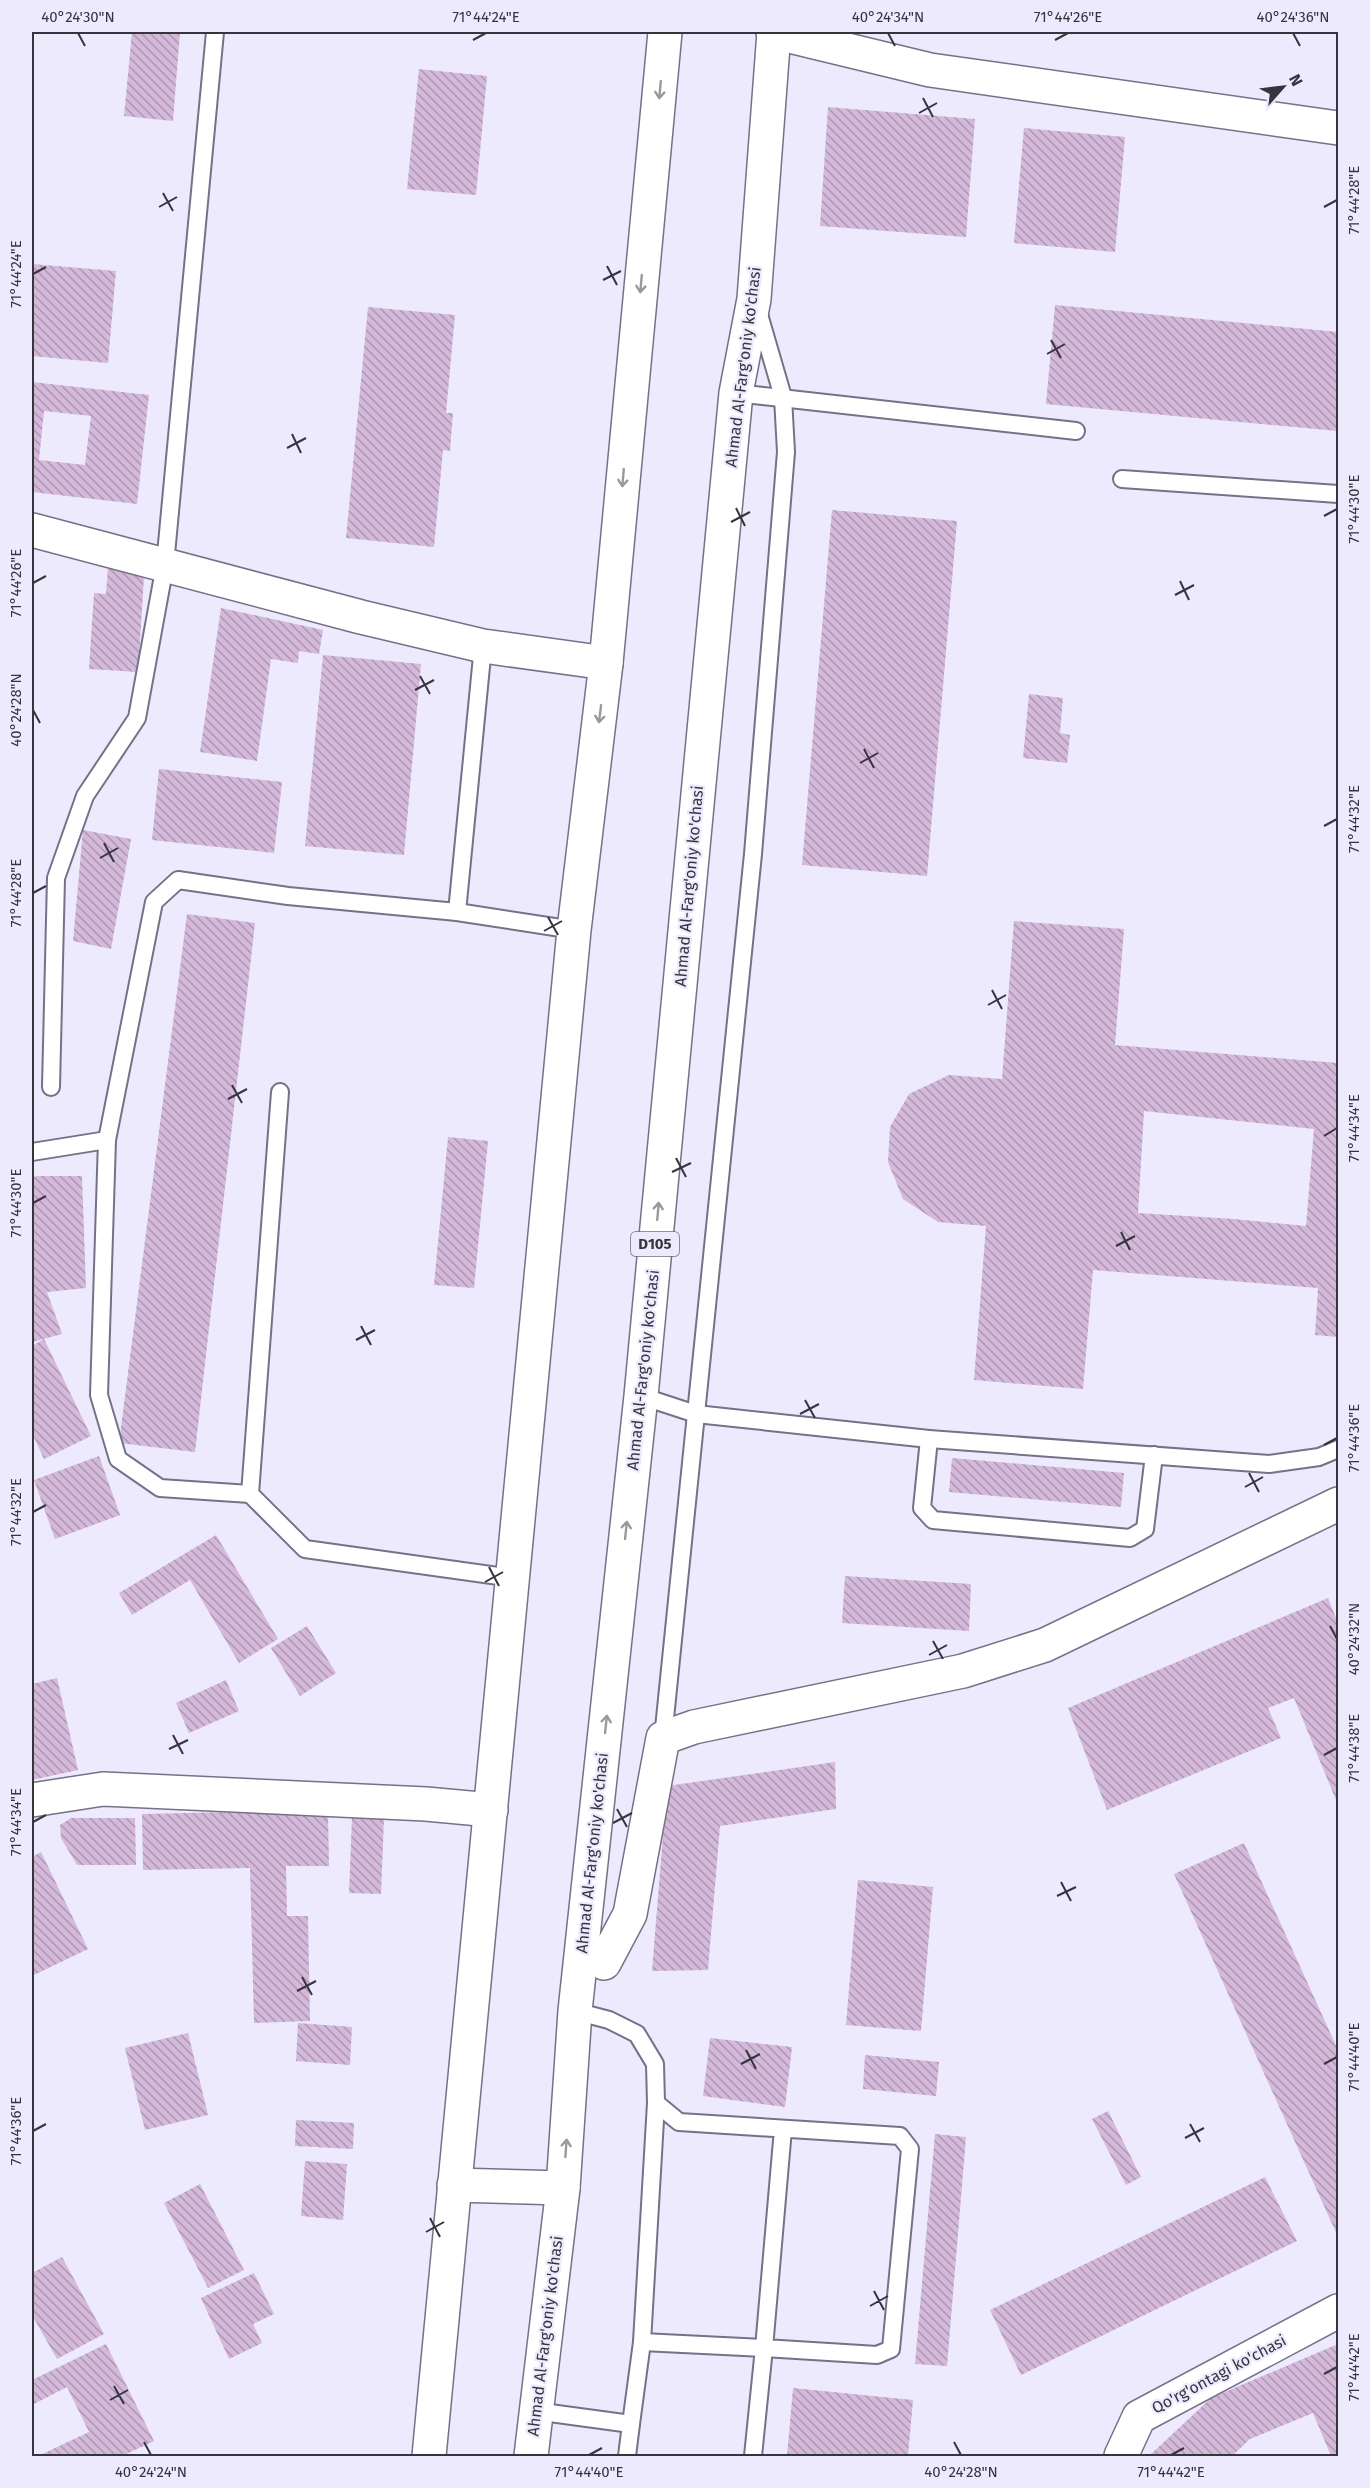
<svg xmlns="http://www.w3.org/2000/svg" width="1370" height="2488" font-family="'Fira Sans',sans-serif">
<defs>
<pattern id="building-back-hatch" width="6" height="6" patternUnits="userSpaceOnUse" patternTransform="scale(1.5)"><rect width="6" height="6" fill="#d4b9da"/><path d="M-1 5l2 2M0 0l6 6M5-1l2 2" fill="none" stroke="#ad97b2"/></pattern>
</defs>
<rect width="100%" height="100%" fill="#edeafe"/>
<g fill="url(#building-back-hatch)" fill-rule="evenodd">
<path d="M132,32H180L173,121L124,116Z"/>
<path d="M419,69L487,76L476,195L407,189Z"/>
<path d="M828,107L975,119L966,237L820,226Z"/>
<path d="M1024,128L1125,137L1115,252L1014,243Z"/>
<path d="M32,264L116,271L108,363L32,356Z"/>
<path d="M1055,305L1338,332V431L1046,404Z"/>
<path d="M368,307L455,315L446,413H453L450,451L443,450L434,547L346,538Z"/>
<path d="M32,382L149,395L137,504L32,492ZM44,411L91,416L85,465L39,460Z"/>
<path d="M832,510L957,521L927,876L802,865Z"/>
<path d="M108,567L144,577L138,672L89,669L94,593L106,594Z"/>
<path d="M221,608L323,630L319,654L299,651L298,663L271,659L257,761L200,752Z"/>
<path d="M323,655L421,664L404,855L305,846Z"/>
<path d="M1029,694L1063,698L1060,733L1070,735L1067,763L1023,758Z"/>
<path d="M159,769L282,782L274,853L152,840Z"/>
<path d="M83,830L131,839L111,949L73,941Z"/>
<path d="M187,914L255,923L195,1452L119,1443Z"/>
<path d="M1014,921L1124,929L1115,1045L1338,1063V1337L1315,1335L1318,1288L1093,1270L1083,1389L974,1380L986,1226L938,1222L903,1199L888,1162L890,1127L909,1094L949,1075L1002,1079ZM1144,1111L1314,1129L1306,1226L1234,1219L1138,1213Z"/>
<path d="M448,1137L488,1141L474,1288L434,1285Z"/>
<path d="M37,1176H82L86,1288L47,1292L62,1334L32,1342V1177Z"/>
<path d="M44,1339L91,1436L44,1459L32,1433V1346Z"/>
<path d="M99,1456L120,1515L55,1539L34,1480Z"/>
<path d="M952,1458L1124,1473L1121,1507L949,1492Z"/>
<path d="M216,1535L278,1639L239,1663L190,1580L132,1615L119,1593Z"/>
<path d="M845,1576L971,1584L969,1631L842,1623Z"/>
<path d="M1328,1598L1338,1623V1805L1294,1698L1268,1708L1281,1738L1107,1810L1068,1708Z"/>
<path d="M307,1626L336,1673L300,1696L271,1648Z"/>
<path d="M57,1678L78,1770L32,1780V1684Z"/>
<path d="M226,1680L239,1711L189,1733L176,1703Z"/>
<path d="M835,1762L836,1809L720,1826L708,1970L652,1971L667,1786Z"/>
<path d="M328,1810L329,1866H286L287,1916H308L310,2021L254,2023L250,1868L143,1870L142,1814Z"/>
<path d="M352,1817L384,1818L381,1894L349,1893Z"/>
<path d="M71,1818H135L136,1865H77L61,1838L60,1825Z"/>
<path d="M1244,1843L1338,2050V2237L1174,1874Z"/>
<path d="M41,1852L88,1949L32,1976V1857Z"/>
<path d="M858,1880L933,1887L921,2031L846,2025Z"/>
<path d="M298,2023L352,2027L350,2065L296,2061Z"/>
<path d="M188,2033L208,2115L145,2130L125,2048Z"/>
<path d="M710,2038L792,2047L785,2107L703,2096Z"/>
<path d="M865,2055L939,2062L936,2096L863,2089Z"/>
<path d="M1108,2111L1141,2177L1126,2185L1092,2119Z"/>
<path d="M296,2120L354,2123L353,2149L295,2146Z"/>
<path d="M935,2134L966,2137L947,2366L915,2364Z"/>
<path d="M305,2161L347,2164L343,2220L301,2216Z"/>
<path d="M1265,2177L1297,2241L1021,2375L990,2310Z"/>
<path d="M200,2184L244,2270L208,2288L164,2203Z"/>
<path d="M62,2257L104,2334L57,2359L32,2315V2273Z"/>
<path d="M254,2273L274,2314L253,2324L262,2343L229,2359L201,2298Z"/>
<path d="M106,2344L154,2441L122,2456H38L89,2432L67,2387L32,2405V2380Z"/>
<path d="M1338,2344V2456H1331L1313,2413L1250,2439L1232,2456H1149L1211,2398Z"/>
<path d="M793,2388L913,2400L908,2456H787Z"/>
</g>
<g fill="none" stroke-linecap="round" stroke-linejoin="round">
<g stroke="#757187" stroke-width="20">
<g id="service">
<path d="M736,393L1076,431"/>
<path d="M1122,479L1338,494"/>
<path d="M457,912L483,646"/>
<path d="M51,1087L56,878L85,796L137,718L165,565L215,32"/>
<path d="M280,1092L250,1494L305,1549L513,1578"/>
<path d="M32,1152L107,1140"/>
<path d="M641,1396L696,1414L929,1439L1269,1464L1319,1457L1338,1449"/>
<path d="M929,1439L922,1508L933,1520L1130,1538L1145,1529L1154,1455"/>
<path d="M250,1494L160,1488L118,1459L99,1395L107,1140L154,902L178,880L288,896L457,912L574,930"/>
<path d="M663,1738L753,854L786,452L783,397L758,311"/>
<path d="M575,2011L609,2020L637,2034L655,2064L656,2103L679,2122L900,2136L910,2149L891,2349L877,2355L764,2348L783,2129"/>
<path d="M642,2342L764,2348L753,2456"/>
<path d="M535,2411L631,2424L627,2456"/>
<path d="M631,2424L642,2342L656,2103"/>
</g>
</g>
<g stroke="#757187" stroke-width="36">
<g id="minor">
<path d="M773,32L930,70L1338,128"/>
<path d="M32,530L361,617L483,646L606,663"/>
<path d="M32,1800L103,1789L426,1804L491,1810"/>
<path d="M582,1951L604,1963L630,1914L663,1738L694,1727L963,1671L1045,1645L1338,1504"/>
<path d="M1121,2456L1139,2417L1338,2311"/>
</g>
</g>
<g stroke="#757187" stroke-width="36">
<g id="trunk">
<path d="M454,2185L563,2188"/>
<path d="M429,2456L574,930L606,663L665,32"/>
<path d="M531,2456L563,2188L575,2011L641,1396L736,393L754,299L774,32"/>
</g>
</g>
<use href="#service" stroke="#fff" stroke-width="16"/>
<use href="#minor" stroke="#fff" stroke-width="33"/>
<use href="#trunk" stroke="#fff" stroke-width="33"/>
</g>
<defs><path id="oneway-shaft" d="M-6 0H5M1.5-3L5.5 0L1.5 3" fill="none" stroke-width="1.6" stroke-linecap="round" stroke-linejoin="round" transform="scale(1.5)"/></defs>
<g stroke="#9a9a9e">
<use href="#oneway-shaft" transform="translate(660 90) rotate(95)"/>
<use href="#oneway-shaft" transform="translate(641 284) rotate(95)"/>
<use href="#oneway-shaft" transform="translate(623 478) rotate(95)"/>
<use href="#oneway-shaft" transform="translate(600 714) rotate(97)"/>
<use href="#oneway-shaft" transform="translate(658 1211) rotate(-85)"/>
<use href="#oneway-shaft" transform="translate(626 1530) rotate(-84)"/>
<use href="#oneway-shaft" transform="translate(606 1724) rotate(-84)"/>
<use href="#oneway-shaft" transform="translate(566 2148) rotate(-86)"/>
</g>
<path fill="none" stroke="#36353e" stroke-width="2" d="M78,33L85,46M888,33L895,46M1293,33L1300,46M473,40L486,33M1055,40L1068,33M923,98L933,117M919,113L937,103M163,193L173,211M159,207L177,197M1324,207L1337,200M607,266L617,285M33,274L46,267M603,280L621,271M1051,340L1061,358M1047,354L1065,344M292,434L301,453M287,448L306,438M736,508L745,526M1324,516L1337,509M731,522L750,512M1180,581L1189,600M33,583L46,576M1175,595L1194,585M420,676L430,694M415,690L434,680M33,710L40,723M864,749L874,768M860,763L878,753M1324,826L1337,819M104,843L114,862M100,858L118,848M33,893L46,886M548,917L558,935M544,931L562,921M992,990L1002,1009M988,1005L1006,995M232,1085L242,1103M228,1099L247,1089M1324,1136L1337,1128M676,1158L686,1177M672,1172L691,1163M33,1203L46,1196M1121,1232L1130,1250M1116,1246L1135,1236M361,1326L371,1345M356,1340L375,1330M805,1400L815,1418M800,1414L819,1404M1324,1445L1337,1438M1249,1473L1259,1492M1245,1487L1263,1477M33,1512L46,1505M489,1567L499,1586M485,1582L503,1572M1330,1626L1337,1639M933,1641L943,1659M929,1655L947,1645M173,1735L183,1754M169,1749L188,1740M1324,1755L1337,1748M617,1809L627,1827M33,1822L46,1815M613,1823L632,1813M1061,1882L1071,1901M1057,1896L1076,1887M302,1977L312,1995M297,1991L316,1981M746,2050L756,2069M741,2064L760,2054M1324,2064L1337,2057M1190,2124L1200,2142M33,2131L46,2124M1185,2138L1204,2128M430,2218L440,2237M426,2232L444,2222M874,2291L884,2310M870,2306L888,2296M1324,2374L1337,2367M114,2386L124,2404M110,2400L128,2390M144,2442L151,2455M954,2442L961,2455M589,2455L602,2448M1171,2455L1184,2448"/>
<g text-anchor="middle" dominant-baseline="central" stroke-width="4.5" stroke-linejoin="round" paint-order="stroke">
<rect fill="#edeafe" stroke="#6d6b78" stroke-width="1.5" x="631" y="1232" width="48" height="24" rx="4.5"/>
<g font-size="15" font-weight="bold" fill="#36353e">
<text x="655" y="1244">D105</text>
</g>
<g font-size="16" fill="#36353e" stroke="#edeafe">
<text transform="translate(743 367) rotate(-83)">Ahmad Al-Farg'oniy ko'chasi</text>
<text transform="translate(689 886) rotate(-85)">Ahmad Al-Farg'oniy ko'chasi</text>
<text transform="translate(643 1370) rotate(-84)">Ahmad Al-Farg'oniy ko'chasi</text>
<text transform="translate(592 1853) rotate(-84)">Ahmad Al-Farg'oniy ko'chasi</text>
<text transform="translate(545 2336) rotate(-83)">Ahmad Al-Farg'oniy ko'chasi</text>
<text transform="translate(1219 2374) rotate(-28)">Qo'rg'ontagi ko'chasi</text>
</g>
</g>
<rect width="1370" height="2488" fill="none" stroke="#edeafe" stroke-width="66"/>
<g transform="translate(1283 87) rotate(62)" stroke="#edeafe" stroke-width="4.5" paint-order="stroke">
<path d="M0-4.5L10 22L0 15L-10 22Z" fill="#36353e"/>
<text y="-9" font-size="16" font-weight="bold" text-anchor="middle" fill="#36353e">N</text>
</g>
<rect x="33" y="33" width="1304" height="2422" fill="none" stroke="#36353e" stroke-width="2"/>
<g font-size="15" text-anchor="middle" fill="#36353e">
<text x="78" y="22">40°24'30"N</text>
<text x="486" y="22">71°44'24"E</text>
<text x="888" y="22">40°24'34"N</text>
<text x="1068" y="22">71°44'26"E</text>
<text x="1293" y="22">40°24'36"N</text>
<text transform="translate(1354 200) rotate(-90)" y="5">71°44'28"E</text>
<text transform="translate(16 274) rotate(-90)" y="5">71°44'24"E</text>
<text transform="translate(1354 509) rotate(-90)" y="5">71°44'30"E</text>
<text transform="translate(16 583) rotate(-90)" y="5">71°44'26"E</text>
<text transform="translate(16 710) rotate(-90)" y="5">40°24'28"N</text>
<text transform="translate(1354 819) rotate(-90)" y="5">71°44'32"E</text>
<text transform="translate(16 893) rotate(-90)" y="5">71°44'28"E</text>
<text transform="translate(1354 1128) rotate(-90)" y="5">71°44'34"E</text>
<text transform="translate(16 1203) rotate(-90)" y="5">71°44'30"E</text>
<text transform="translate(1354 1438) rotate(-90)" y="5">71°44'36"E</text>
<text transform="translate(16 1512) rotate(-90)" y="5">71°44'32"E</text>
<text transform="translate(1354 1639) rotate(-90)" y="5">40°24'32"N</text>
<text transform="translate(1354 1748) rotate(-90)" y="5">71°44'38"E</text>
<text transform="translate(16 1822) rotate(-90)" y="5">71°44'34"E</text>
<text transform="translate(1354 2057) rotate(-90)" y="5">71°44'40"E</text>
<text transform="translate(16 2131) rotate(-90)" y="5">71°44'36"E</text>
<text transform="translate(1354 2367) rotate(-90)" y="5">71°44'42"E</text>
<text x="151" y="2477">40°24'24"N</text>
<text x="589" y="2477">71°44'40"E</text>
<text x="961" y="2477">40°24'28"N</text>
<text x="1171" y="2477">71°44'42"E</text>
</g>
</svg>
